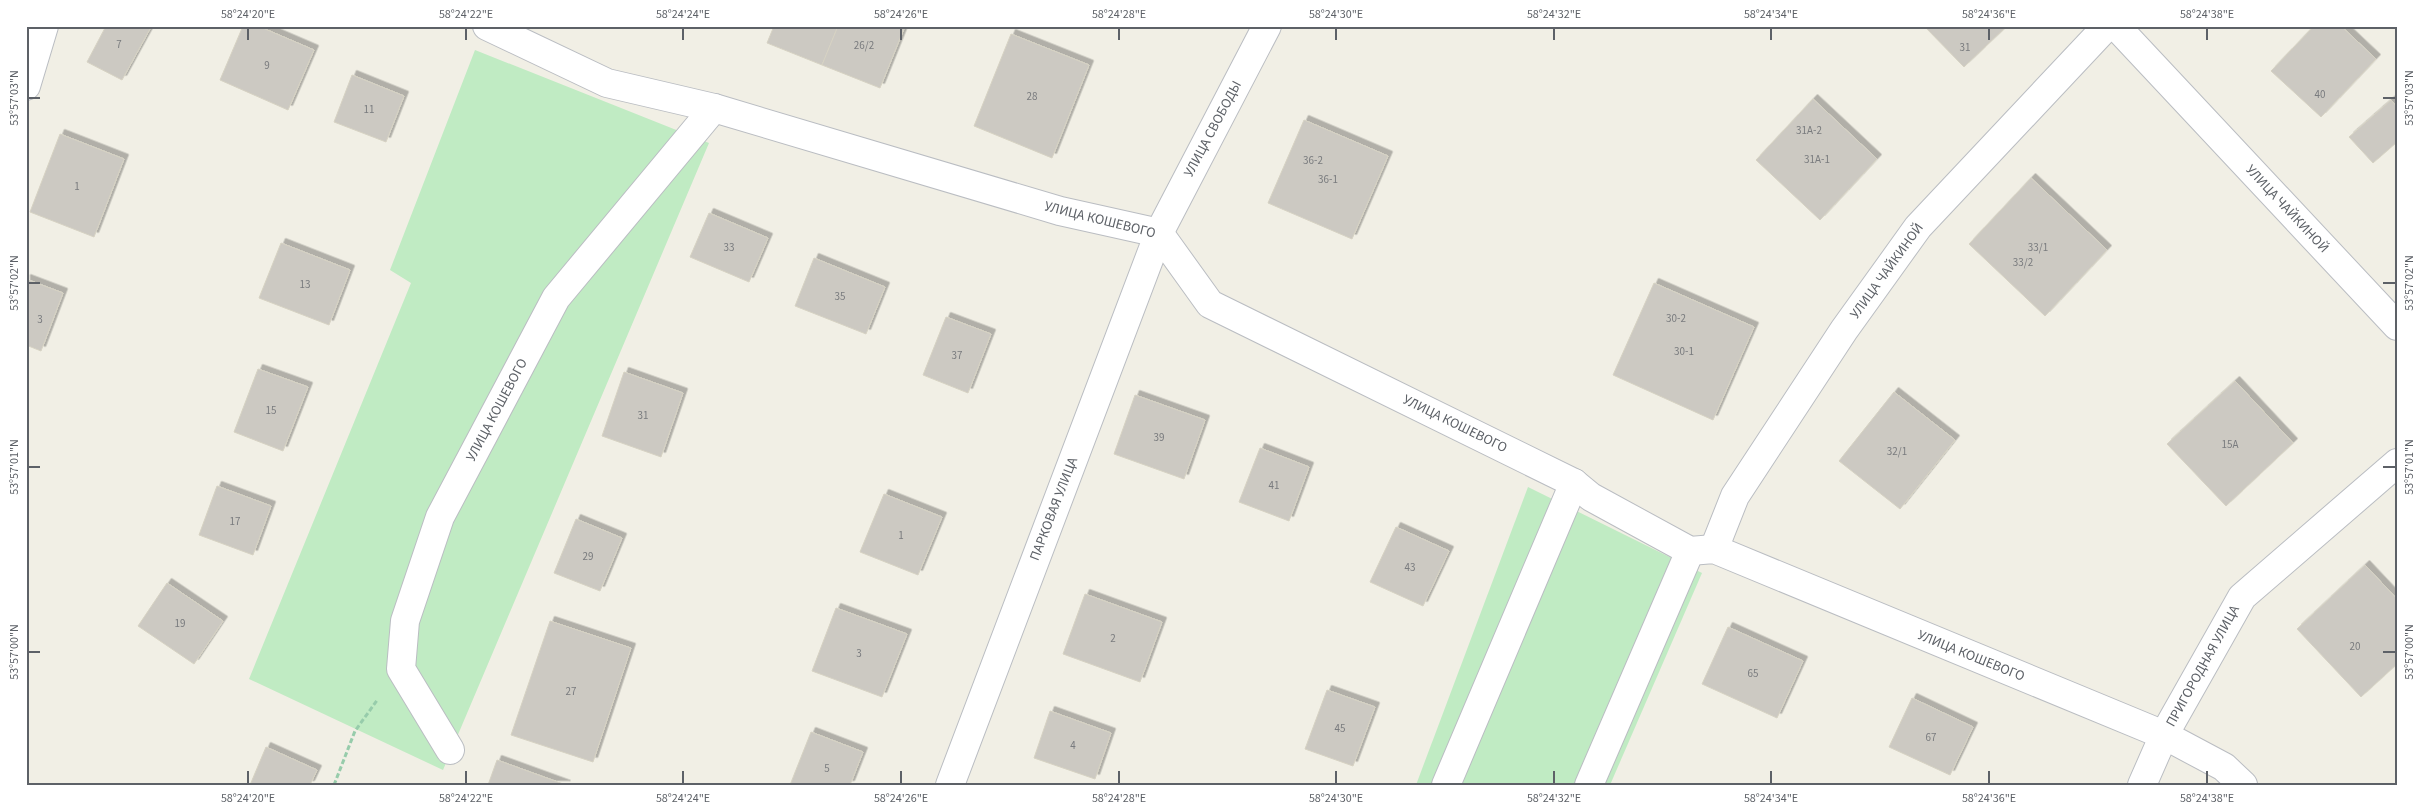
<svg xmlns="http://www.w3.org/2000/svg" width="2423" height="811" font-family="'Source Sans 3',sans-serif">
<defs>
<filter id="shadow"><feDropShadow dx="4.5" dy="-4.5" stdDeviation="0" flood-color="#0004"/></filter>
</defs>
<rect width="100%" height="100%" fill="#f1efe5"/>
<g fill="#c0ebc3">
<path d="M475,50L709,143L443,770L249,679L411,283L390,270Z"/>
<path d="M1528,487L1702,573L1610,785H1416Z"/>
</g>
<g fill="#ccc9c2" stroke="#d6d2c3" filter="url(#shadow)">
<path d="M106,26L151,27L122,80L87,62Z"/>
<path d="M243,26H258L314,50L288,110L220,80Z"/>
<path d="M774,26H838L822,65L767,43Z"/>
<path d="M838,26H905L880,88L822,65Z"/>
<path d="M1924,26H2007L1964,67Z"/>
<path d="M2314,26H2341L2376,59L2321,117L2271,71Z"/>
<path d="M1011,34L1089,65L1052,158L974,126Z"/>
<path d="M352,75L404,96L386,142L334,122Z"/>
<path d="M1813,99L1877,159L1820,220L1756,160Z"/>
<path d="M2391,100L2397,107V142L2373,163L2349,137Z"/>
<path d="M1304,120L1388,156L1352,239L1268,203Z"/>
<path d="M60,134L124,159L94,237L30,212Z"/>
<path d="M2031,178L2107,250L2045,316L1969,244Z"/>
<path d="M709,213L768,238L749,282L690,257Z"/>
<path d="M281,243L350,270L329,325L259,298Z"/>
<path d="M814,258L885,287L866,334L795,306Z"/>
<path d="M26,279L63,293L41,351L26,345Z"/>
<path d="M1654,283L1754,327L1713,420L1613,375Z"/>
<path d="M946,317L991,334L968,393L923,375Z"/>
<path d="M258,369L308,387L283,451L234,432Z"/>
<path d="M624,372L683,393L661,457L602,436Z"/>
<path d="M2235,381L2293,443L2226,506L2167,444Z"/>
<path d="M1894,392L1955,440L1900,509L1839,461Z"/>
<path d="M1135,395L1205,420L1184,479L1114,454Z"/>
<path d="M1260,448L1309,467L1289,521L1239,502Z"/>
<path d="M217,486L271,506L253,555L199,535Z"/>
<path d="M884,494L942,517L918,575L860,552Z"/>
<path d="M576,519L622,538L600,591L554,573Z"/>
<path d="M1396,527L1449,551L1423,606L1370,582Z"/>
<path d="M2365,565L2397,599V664L2361,697L2297,629Z"/>
<path d="M167,583L223,621L194,664L138,626Z"/>
<path d="M1085,594L1162,622L1140,682L1063,654Z"/>
<path d="M836,608L907,634L882,697L812,671Z"/>
<path d="M550,621L631,648L593,762L511,735Z"/>
<path d="M1728,627L1803,661L1777,718L1702,684Z"/>
<path d="M1327,690L1375,707L1353,766L1305,749Z"/>
<path d="M1912,698L1973,727L1950,775L1889,747Z"/>
<path d="M1050,711L1111,733L1095,779L1034,758Z"/>
<path d="M811,732L863,752L850,785H790Z"/>
<path d="M266,747L317,770L310,785H250Z"/>
<path d="M497,760L566,785H488Z"/>
</g>
<g fill="none" stroke-linecap="round" stroke-linejoin="round">
<g stroke="#babdc2" stroke-width="30">
<g id="minor">
<path d="M487,26L607,83L714,108L1060,211L1159,233L1210,304L1574,483L1591,497L1690,551L1714,549L2164,735L2224,767L2243,785"/>
<path d="M2116,26L2397,326"/>
<path d="M26,86L44,26"/>
<path d="M1714,549L1735,496L1844,330L1918,227L2107,26"/>
<path d="M450,750L401,669L405,621L440,517L556,298L714,108"/>
<path d="M950,785L1159,233L1267,26"/>
<path d="M1446,785L1574,483"/>
<path d="M1589,785L1690,551"/>
<path d="M2142,785L2164,735L2242,597L2397,463"/>
</g>
</g>
<path stroke="#97ccab" stroke-width="3" stroke-dasharray="5 2.5" stroke-linecap="butt" d="M334,785L355,731L378,699"/>
<use href="#minor" stroke="#fff" stroke-width="28"/>
</g>
<path fill="none" stroke="#5d6167" stroke-width="2" d="M248,28V40M466,28V40M683,28V40M901,28V40M1119,28V40M1336,28V40M1554,28V40M1771,28V40M1989,28V40M2207,28V40M28,98H40M2383,98H2396M28,283H40M2383,283H2396M28,467H40M2383,467H2396M28,652H40M2383,652H2396M248,771V784M466,771V784M683,771V784M901,771V784M1119,771V784M1336,771V784M1554,771V784M1771,771V784M1989,771V784M2207,771V784"/>
<g text-anchor="middle" dominant-baseline="central" stroke-width="5" stroke-linejoin="round" paint-order="stroke">
<g font-size="11" fill="#797b7e">
<text x="119" y="44">7</text>
<text x="864" y="45">26/2</text>
<text x="1965" y="47">31</text>
<text x="267" y="65">9</text>
<text x="2320" y="94">40</text>
<text x="1032" y="96">28</text>
<text x="369" y="109">11</text>
<text x="1809" y="130">31А-2</text>
<text x="1817" y="159">31А-1</text>
<text x="1313" y="160">36-2</text>
<text x="1328" y="179">36-1</text>
<text x="77" y="186">1</text>
<text x="729" y="247">33</text>
<text x="2038" y="247">33/1</text>
<text x="2023" y="262">33/2</text>
<text x="305" y="284">13</text>
<text x="840" y="296">35</text>
<text x="1676" y="318">30-2</text>
<text x="40" y="319">3</text>
<text x="1684" y="351">30-1</text>
<text x="957" y="355">37</text>
<text x="271" y="410">15</text>
<text x="643" y="415">31</text>
<text x="1159" y="437">39</text>
<text x="2230" y="444">15А</text>
<text x="1897" y="451">32/1</text>
<text x="1274" y="485">41</text>
<text x="235" y="521">17</text>
<text x="901" y="535">1</text>
<text x="588" y="556">29</text>
<text x="1410" y="567">43</text>
<text x="180" y="623">19</text>
<text x="1113" y="638">2</text>
<text x="2355" y="646">20</text>
<text x="859" y="653">3</text>
<text x="1753" y="673">65</text>
<text x="571" y="691">27</text>
<text x="1340" y="728">45</text>
<text x="1931" y="737">67</text>
<text x="1073" y="745">4</text>
<text x="827" y="768">5</text>
</g>
<g font-size="14" fill="#5d6167" stroke="#fff">
<text transform="translate(1213 129) rotate(-62)">УЛИЦА СВОБОДЫ</text>
<text transform="translate(2287 209) rotate(47)">УЛИЦА ЧАЙКИНОЙ</text>
<text transform="translate(1100 220) rotate(14)">УЛИЦА КОШЕВОГО</text>
<text transform="translate(1887 271) rotate(-54)">УЛИЦА ЧАЙКИНОЙ</text>
<text transform="translate(497 410) rotate(-62)">УЛИЦА КОШЕВОГО</text>
<text transform="translate(1455 424) rotate(26)">УЛИЦА КОШЕВОГО</text>
<text transform="translate(1054 509) rotate(-69)">ПАРКОВАЯ УЛИЦА</text>
<text transform="translate(1971 656) rotate(22)">УЛИЦА КОШЕВОГО</text>
<text transform="translate(2203 666) rotate(-61)">ПРИГОРОДНАЯ УЛИЦА</text>
</g>
</g>
<rect width="2423" height="811" fill="none" stroke="#ffffff" stroke-width="55"/>
<rect x="28" y="28" width="2368" height="756" fill="none" stroke="#5d6167" stroke-width="2"/>
<g font-size="12" text-anchor="middle" fill="#5d6167">
<text x="248" y="18">58°24'20"E</text>
<text x="466" y="18">58°24'22"E</text>
<text x="683" y="18">58°24'24"E</text>
<text x="901" y="18">58°24'26"E</text>
<text x="1119" y="18">58°24'28"E</text>
<text x="1336" y="18">58°24'30"E</text>
<text x="1554" y="18">58°24'32"E</text>
<text x="1771" y="18">58°24'34"E</text>
<text x="1989" y="18">58°24'36"E</text>
<text x="2207" y="18">58°24'38"E</text>
<text transform="translate(14 98) rotate(-90)" y="4">53°57'03"N</text>
<text transform="translate(2409 98) rotate(-90)" y="4">53°57'03"N</text>
<text transform="translate(14 283) rotate(-90)" y="4">53°57'02"N</text>
<text transform="translate(2409 283) rotate(-90)" y="4">53°57'02"N</text>
<text transform="translate(14 467) rotate(-90)" y="4">53°57'01"N</text>
<text transform="translate(2409 467) rotate(-90)" y="4">53°57'01"N</text>
<text transform="translate(14 652) rotate(-90)" y="4">53°57'00"N</text>
<text transform="translate(2409 652) rotate(-90)" y="4">53°57'00"N</text>
<text x="248" y="802">58°24'20"E</text>
<text x="466" y="802">58°24'22"E</text>
<text x="683" y="802">58°24'24"E</text>
<text x="901" y="802">58°24'26"E</text>
<text x="1119" y="802">58°24'28"E</text>
<text x="1336" y="802">58°24'30"E</text>
<text x="1554" y="802">58°24'32"E</text>
<text x="1771" y="802">58°24'34"E</text>
<text x="1989" y="802">58°24'36"E</text>
<text x="2207" y="802">58°24'38"E</text>
</g>
</svg>
